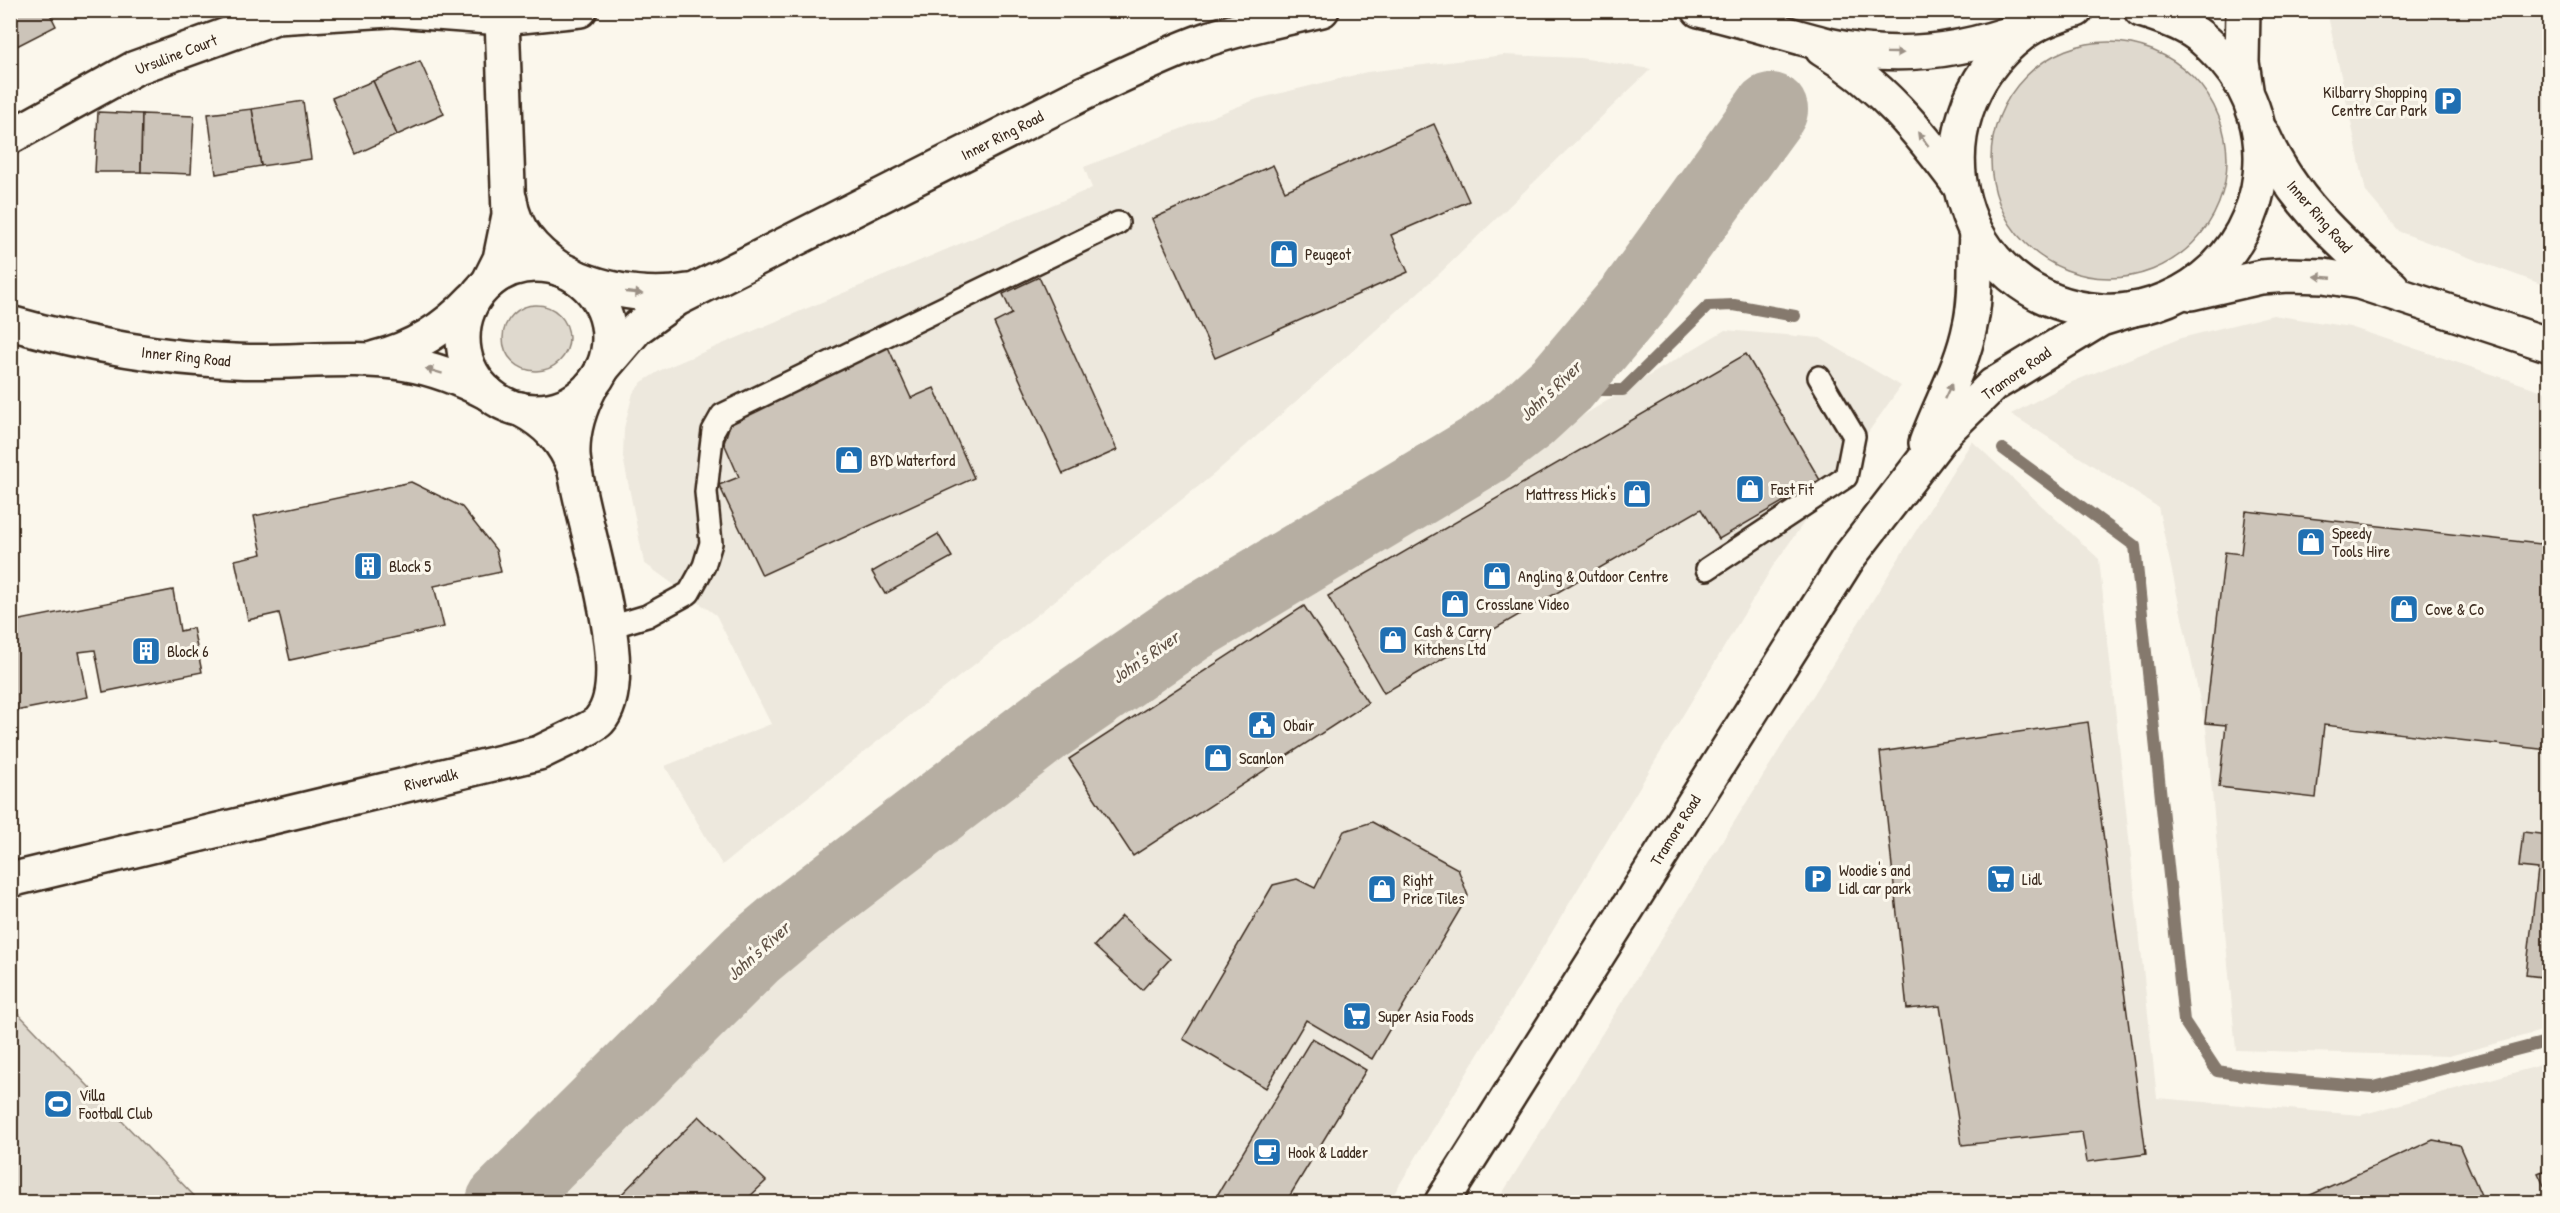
<svg xmlns="http://www.w3.org/2000/svg" width="2560" height="1213" font-family="'Patrick Hand',sans-serif">
<rect width="100%" height="100%" fill="#fbf7ec"/>
<filter id="ink" filterUnits="userSpaceOnUse"><feTurbulence type="fractalNoise" baseFrequency=".0167" numOctaves="2"/><feDisplacementMap in="SourceGraphic" scale="12" xChannelSelector="R" yChannelSelector="G"/><feConvolveMatrix kernelMatrix="1 2 1 2 8 2 1 2 1" color-interpolation-filters="sRGB"/></filter>
<g filter="url(#ink)">
<g fill="#ede8dd">
<path d="M2327,11H2549V287L2400,232L2366,192Z"/>
<path d="M1504,55L1580,58L1651,69L1439,274L1214,474L722,865L665,766L771,724L716,615L644,563L623,457L624,428L633,393L642,382L661,370L1092,188L1084,167L1257,99L1367,72Z"/>
<path d="M2273,315L2350,327L2549,393V1029L2449,1056L2236,1050L2206,728L2158,507L2011,414L2072,382L2181,338Z"/>
<path d="M1725,330L1820,338L1901,386L1773,566L1389,1202H532L757,973L1033,746Z"/>
<path d="M1972,441L2099,559L2157,1098L2361,1115L2549,1063V1202H1497Z"/>
</g>
<g fill="#dfd9ce" stroke="#8d8276" stroke-width="1.5">
<circle cx="2109" cy="160" r="118"/>
<circle cx="536" cy="338" r="33"/>
<path d="M11,1006L200,1202H11Z"/>
</g>
<g fill="none" stroke-linecap="round" stroke-linejoin="round">
<g stroke="#85796d" stroke-width="12">
<path d="M1563,383L1588,390H1623L1708,306L1734,305L1795,316"/>
<path d="M2003,449L2135,546L2184,1021L2217,1071L2263,1078L2373,1087L2550,1041"/>
</g>
<path stroke="#b6aea2" stroke-width="74" d="M503,1202L752,954L796,917L1048,724L1188,627L1486,448L1525,418L1563,383L1634,299L1771,110"/>
</g>
<g fill="#ccc4b9" stroke="#3b2a1e" stroke-width="1.5">
<path d="M10,10H48L56,26L11,49Z"/>
<path d="M420,61L444,114L397,135L373,81Z"/>
<path d="M373,81L397,135L356,154L332,98Z"/>
<path d="M303,101L311,159L261,166L252,109Z"/>
<path d="M252,109L261,166L216,174L208,114Z"/>
<path d="M98,112L142,114L141,172H95Z"/>
<path d="M142,114L194,116L191,174L141,172Z"/>
<path d="M1434,124L1469,201L1391,235L1408,272L1215,358L1152,219L1273,165L1285,191Z"/>
<path d="M1039,277L1117,450L1063,474L994,323L1012,314L1003,294Z"/>
<path d="M888,347L911,398L934,388L974,478L762,575L719,485L739,477L724,443L732,418Z"/>
<path d="M1746,354L1820,480L1719,539L1701,509L1384,693L1328,596Z"/>
<path d="M411,482L462,507L496,550L501,572L434,586L444,627L290,660L279,613L248,620L235,560L262,554L254,516Z"/>
<path d="M2246,511L2550,545V750L2324,725L2316,798L2219,787L2226,725L2205,723L2225,552L2241,554Z"/>
<path d="M938,534L952,557L885,594L872,572Z"/>
<path d="M173,590L180,631L193,628L202,672L103,692L95,650L79,652L88,697L10,712V622Z"/>
<path d="M1304,606L1368,703L1133,856L1069,759Z"/>
<path d="M2088,722L2146,1154L2087,1162L2082,1132L1962,1145L1940,1006L1907,1009L1880,752Z"/>
<path d="M1372,822L1458,869L1468,896L1372,1059L1306,1020L1266,1088L1183,1039L1273,885L1297,879L1315,888L1344,831Z"/>
<path d="M2523,832L2550,835V978L2526,975L2538,869L2519,867Z"/>
<path d="M1122,916L1170,959L1142,990L1094,946Z"/>
<path d="M1312,1038L1366,1070L1286,1202H1213Z"/>
<path d="M699,1116L766,1181L744,1202H614Z"/>
<path d="M2433,1140L2459,1145L2484,1202H2295Z"/>
<path d="M2550,1168V1198L2538,1173Z"/>
</g>
<g fill="none" stroke-linecap="round" stroke-linejoin="round">
<g stroke="#3b2a1e" stroke-width="26">
<g id="service">
<path d="M1707,569L1846,477L1854,436L1819,377"/>
<path d="M607,628L647,616L689,593L704,566L711,543L706,492L710,455L713,431L722,415L1118,223"/>
</g>
</g>
<g stroke="#3b2a1e" stroke-width="38">
<g id="minor">
<path d="M396,10L502,18"/>
<path d="M10,137L135,68L276,17L390,10"/>
<path d="M510,200C514,230 536,253 560,269"/>
<path d="M488,283L500,259L509,215L502,18L580,10"/>
<path d="M520,409C547,423 564,441 575,470"/>
<path d="M10,880L539,753C550,747 593,728 599,721C640,676 577,514 573,455C572,430 580,407 591,386"/>
</g>
</g>
<g stroke="#3b2a1e" stroke-width="38">
<g id="secondary">
<path d="M1699,10C1743,20 1785,34 1828,45C1894,60 1960,52 2022,29"/>
<path d="M2076,10C2057,16 2038,22 2022,34C1908,121 1955,300 2101,311C2137,313 2174,301 2203,278C2269,226 2282,126 2225,61C2214,49 2202,36 2187,28C2173,20 2157,15 2141,10"/>
<path d="M2243,10L2242,62L2246,89"/>
<path d="M1822,49C1881,84 1919,131 1959,185"/>
<path d="M2262,133C2289,196 2340,244 2392,287"/>
<circle cx="536" cy="338" r="73"/>
<path d="M578,278C614,292 650,298 688,291"/>
<path d="M2191,293L2261,277L2289,275L2324,276L2359,282L2550,345"/>
<path d="M10,323C84,344 158,358 234,361C291,364 351,354 407,364C436,369 463,380 488,393"/>
<path d="M375,358C413,349 447,327 473,299"/>
<path d="M602,369L637,328L677,299L1082,94C1123,75 1163,55 1205,40C1243,27 1283,19 1322,10"/>
<path d="M1926,443C1940,404 1962,367 1970,326C1977,296 1974,264 1976,233"/>
<path d="M1442,1202L1849,557L1947,430L1993,385L2101,319L2133,309"/>
</g>
</g>
<use href="#service" stroke="#fbf7ec" stroke-width="21"/>
<use href="#minor" stroke="#fbf7ec" stroke-width="33"/>
<use href="#secondary" stroke="#fbf7ec" stroke-width="33"/>
</g>
<defs><path id="oneway-solid" d="M-6-.8H1V-3.2L6.5 0L1 3.2V.8H-6Z" transform="scale(1.5)"/></defs>
<g fill="#9b9085">
<use href="#oneway-solid" transform="translate(1895 53) rotate(1)"/>
<use href="#oneway-solid" transform="translate(1923 139) rotate(-128)"/>
<use href="#oneway-solid" transform="translate(2323 277) rotate(-175)"/>
<use href="#oneway-solid" transform="translate(634 293) rotate(6)"/>
<use href="#oneway-solid" transform="translate(434 371) rotate(-163)"/>
<use href="#oneway-solid" transform="translate(1948 391) rotate(-65)"/>
</g>
</g>
<defs>
<g id="parking-square" transform="scale(1.5)"><rect x="-9" y="-9" width="18" height="18" rx="4" fill="#1f6fb2" stroke="#fbf7ec"/><path d="M-3.5-5.5H1a3.5 3.5 0 0 1 0 7H-1V5.5H-3.5ZM-1-3.4V-.6H.8a1.4 1.4 0 0 0 0-2.8Z" fill="#fff"/></g>
<g id="shop-square" transform="scale(1.5)"><rect x="-9" y="-9" width="18" height="18" rx="4" fill="#1f6fb2" stroke="#fbf7ec"/><path d="M-5-2.5h2.3a2.7 3.5 0 0 1 5.4 0H5L5.5 6h-11ZM-1.5-2.5h3a1.5 2.3 0 0 0-3 0Z" fill="#fff"/></g>
<g id="building-square" transform="scale(1.5)"><rect x="-9" y="-9" width="18" height="18" rx="4" fill="#1f6fb2" stroke="#fbf7ec"/><path d="M-4-6H4V6H1V3H-1V6H-4ZM-2.5-4.3h1.7v1.8h-1.7ZM.8-4.3h1.7v1.8H.8ZM-2.5-1h1.7V.8h-1.7ZM.8-1h1.7V.8H.8Z" fill="#fff"/></g>
<g id="civic-square" transform="scale(1.5)"><rect x="-9" y="-9" width="18" height="18" rx="4" fill="#1f6fb2" stroke="#fbf7ec"/><path d="M-.6-6.5H3V-4.5H.6V-3L4-1V1h2V6H-6V1h2V-1L-.6-3ZM-1.2 2.5V6h2.4V2.5Z" fill="#fff"/></g>
<g id="supermarket-square" transform="scale(1.5)"><rect x="-9" y="-9" width="18" height="18" rx="4" fill="#1f6fb2" stroke="#fbf7ec"/><path d="M-6-5.5h2.5l.6 2H6L4.5 2H-2.5L-4.4-4H-6ZM-1.5 3.2a1.3 1.3 0 1 0 .1 0ZM3 3.2a1.3 1.3 0 1 0 .1 0Z" fill="#fff"/></g>
<g id="stadium-square" transform="scale(1.5)"><rect x="-9" y="-9" width="18" height="18" rx="4" fill="#1f6fb2" stroke="#fbf7ec"/><path d="M0-5a6.5 5 0 1 0 0 10a6.5 5 0 1 0 0-10ZM-3.5-1.8h7v3.6h-7Z" fill="#fff"/></g>
<g id="cafe-square" transform="scale(1.5)"><rect x="-9" y="-9" width="18" height="18" rx="4" fill="#1f6fb2" stroke="#fbf7ec"/><path d="M-5.5-4.5H6V0H3Q3 3.5 0 3.5H-2.5Q-5.5 3.5-5.5 0ZM3-3.2v2h1.7v-2ZM-6 4.5H4V6H-6Z" fill="#fff"/></g>
</defs>
<g fill-rule="evenodd">
<use href="#parking-square" x="2448" y="101"/>
<use href="#shop-square" x="1284" y="254"/>
<use href="#shop-square" x="849" y="460"/>
<use href="#shop-square" x="1750" y="489"/>
<use href="#shop-square" x="1637" y="494"/>
<use href="#shop-square" x="2311" y="542"/>
<use href="#building-square" x="368" y="566"/>
<use href="#shop-square" x="1497" y="576"/>
<use href="#shop-square" x="1455" y="604"/>
<use href="#shop-square" x="2404" y="609"/>
<use href="#shop-square" x="1393" y="640"/>
<use href="#building-square" x="146" y="651"/>
<use href="#civic-square" x="1262" y="725"/>
<use href="#shop-square" x="1218" y="758"/>
<use href="#parking-square" x="1818" y="879"/>
<use href="#supermarket-square" x="2001" y="879"/>
<use href="#shop-square" x="1382" y="889"/>
<use href="#supermarket-square" x="1357" y="1016"/>
<use href="#stadium-square" x="58" y="1104"/>
<use href="#cafe-square" x="1267" y="1152"/>
</g>
<g text-anchor="middle" dominant-baseline="central" stroke-width="6" stroke-linejoin="round" paint-order="stroke">
<g font-size="16" fill="#3b2a1e" stroke="#fbf7ec">
<text transform="translate(176 54) rotate(-21)">Ursuline Court</text>
<text transform="translate(1002 135) rotate(-27)">Inner Ring Road</text>
<text transform="translate(2320 216) rotate(49)">Inner Ring Road</text>
<text transform="translate(186 356) rotate(6)">Inner Ring Road</text>
<text transform="translate(2016 373) rotate(-35)">Tramore Road</text>
<text transform="translate(431 779) rotate(-13)">Riverwalk</text>
<text transform="translate(1675 830) rotate(-58)">Tramore Road</text>
</g>
<g font-size="16" fill="#3b2a1e" stroke="#fbf7ec" text-anchor="start">
<text x="2427" y="92" text-anchor="end">Kilbarry Shopping<tspan x="2427" dy="18">Centre Car Park</tspan></text>
<text x="1305" y="254">Peugeot</text>
<text x="870" y="460">BYD Waterford</text>
<text x="1771" y="489">Fast Fit</text>
<text x="1616" y="494" text-anchor="end">Mattress Mick's</text>
<text x="2332" y="533">Speedy<tspan x="2332" dy="18">Tools Hire</tspan></text>
<text x="389" y="566">Block 5</text>
<text x="1518" y="576">Angling &amp; Outdoor Centre</text>
<text x="1476" y="604">Crosslane Video</text>
<text x="2425" y="609">Cove &amp; Co</text>
<text x="1414" y="631">Cash &amp; Carry<tspan x="1414" dy="18">Kitchens Ltd</tspan></text>
<text x="167" y="651">Block 6</text>
<text x="1283" y="725">Obair</text>
<text x="1239" y="758">Scanlon</text>
<text x="1839" y="870">Woodie's and<tspan x="1839" dy="18">Lidl car park</tspan></text>
<text x="2022" y="879">Lidl</text>
<text x="1403" y="880">Right<tspan x="1403" dy="18">Price Tiles</tspan></text>
<text x="1378" y="1016">Super Asia Foods</text>
<text x="79" y="1095">Villa<tspan x="79" dy="18">Football Club</tspan></text>
<text x="1288" y="1152">Hook &amp; Ladder</text>
</g>
<g font-size="18" font-style="italic" fill="#605246" stroke="#fbf7ec">
<text transform="translate(1550 391) rotate(-44)">John's River</text>
<text transform="translate(1145 657) rotate(-35)">John's River</text>
<text transform="translate(758 951) rotate(-42)">John's River</text>
</g>
</g>
<rect width="2560" height="1213" fill="none" stroke="#fbf7ec" stroke-width="36"/>
<rect x="18" y="18" width="2524" height="1177" fill="none" stroke="#3b2a1e" stroke-width="2" filter="url(#ink)"/>
</svg>
